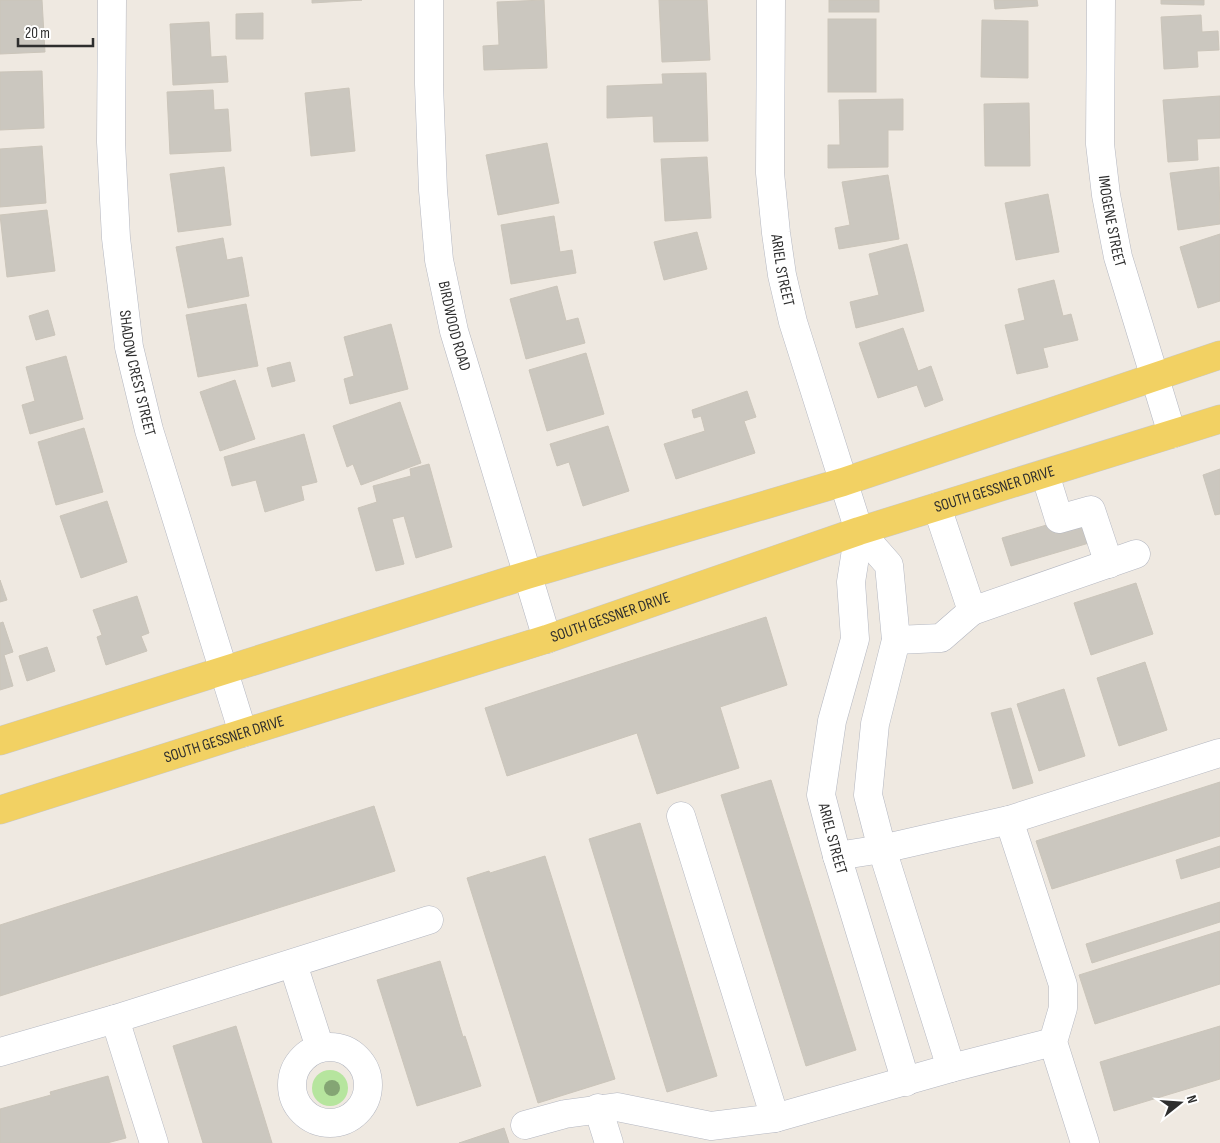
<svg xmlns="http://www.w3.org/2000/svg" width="1220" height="1143" font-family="'Sofia Sans Condensed',sans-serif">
<rect width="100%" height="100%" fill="#efe9e1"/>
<circle fill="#b6e59e" cx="330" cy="1088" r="18"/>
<g fill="#cbc7bf" stroke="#cbc5ba">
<path d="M0,0H42L45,52L0,54Z"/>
<path d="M312,0H362L312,3Z"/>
<path d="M544,0L547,68L484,70L483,46L499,45L497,2Z"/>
<path d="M659,0H707L710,60L662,62Z"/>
<rect x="829" y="0" width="50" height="12"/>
<path d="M994,0H1037L1038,6L995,9Z"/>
<path d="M1161,0H1204V5L1161,4Z"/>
<path d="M263,13V39H236V14Z"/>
<path d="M1201,15L1202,32L1218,31L1219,50L1197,51L1198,67L1164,69L1161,17Z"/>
<rect x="828" y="19" width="48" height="73"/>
<path d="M982,20L1028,21V78L981,77Z"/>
<path d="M209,22L211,57L226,56L228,82L173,85L170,24Z"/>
<path d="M42,71L44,128L0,130V72Z"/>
<path d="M706,73L708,141L654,142L653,116L607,118V86L663,84L662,74Z"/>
<path d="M349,88L355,151L311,156L305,93Z"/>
<path d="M213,90L214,110L228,109L231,151L170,154L167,92Z"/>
<path d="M1220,96V138L1197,139L1198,160L1168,162L1163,100Z"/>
<path d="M903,99V130H888V167L828,168V145H840L839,100Z"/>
<path d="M1029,103L1030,166H985L984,104Z"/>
<path d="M547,143L559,203L498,215L486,155Z"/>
<path d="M42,146L46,203L0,207V149Z"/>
<path d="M707,157L711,218L665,221L661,159Z"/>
<path d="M224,167L231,225L178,232L170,174Z"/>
<path d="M1219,167L1220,224L1178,230L1170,173Z"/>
<path d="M888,175L899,239L839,249L835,228L850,225L842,182Z"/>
<path d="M1048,194L1059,252L1016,260L1005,203Z"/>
<path d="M47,210L55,271L7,277L0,215Z"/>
<path d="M554,216L560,252L572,250L576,273L511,284L501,225Z"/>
<path d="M697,232L707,269L664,280L654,242Z"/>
<path d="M1220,234V301L1198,308L1180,247Z"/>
<path d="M223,238L227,260L242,257L249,296L188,308L176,247Z"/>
<path d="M907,244L924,311L856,328L850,302L879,295L869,254Z"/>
<path d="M1054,280L1063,316L1071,314L1078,340L1043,348L1048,367L1017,374L1005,325L1025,320L1018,289Z"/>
<path d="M557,286L566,321L578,318L585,343L526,359L510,299Z"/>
<path d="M246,304L258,366L198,377L186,315Z"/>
<path d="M48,310L55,335L36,340L29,316Z"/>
<path d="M391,324L408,389L350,404L344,379L354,376L344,337Z"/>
<path d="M903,328L918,371L931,366L943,400L925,407L917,385L878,398L859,343Z"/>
<path d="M586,353L604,414L547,431L529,370Z"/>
<path d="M66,356L83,419L30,434L22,405L35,401L26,367Z"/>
<path d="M290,362L295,381L272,387L267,368Z"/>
<path d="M235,380L255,439L220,451L200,392Z"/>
<path d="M747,391L756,417L744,421L755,453L676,479L664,444L705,431L701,416L694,418L692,410Z"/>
<path d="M400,402L421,463L361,485L353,464L347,467L333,426Z"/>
<path d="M608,426L629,491L583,506L569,462L557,466L550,444Z"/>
<path d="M84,428L103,492L56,505L38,442Z"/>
<path d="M304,434L317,482L301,486L304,500L265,512L256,480L232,486L224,457Z"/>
<path d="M429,464L452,547L416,558L404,516L392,519L404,564L376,571L358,508L377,502L373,486L411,476L410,469Z"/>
<path d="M1220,469V514L1215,515L1203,475Z"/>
<path d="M107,501L127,562L81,578L60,516Z"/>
<path d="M1081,515L1089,543L1011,566L1002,538Z"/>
<path d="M0,580L7,600L0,602Z"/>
<path d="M1136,583L1153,634L1091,655L1074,603Z"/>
<path d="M137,596L149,633L141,636L147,651L106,665L97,637L102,635L93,610Z"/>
<path d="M766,617L787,685L720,707L739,768L657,794L637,733L507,776L485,708Z"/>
<path d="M3,622L13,652L4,655L13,686L0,690V623Z"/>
<path d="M47,647L55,671L27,681L19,656Z"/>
<path d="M1145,662L1167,730L1119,746L1097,678Z"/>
<path d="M1064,689L1085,756L1039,771L1017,704Z"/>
<path d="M1011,708L1033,783L1013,789L991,713Z"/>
<path d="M771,780L856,1050L806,1066L721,795Z"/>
<path d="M1220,782V836L1052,889L1036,841Z"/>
<path d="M374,806L395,871L0,996V925Z"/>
<path d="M640,823L717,1076L667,1092L589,839Z"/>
<path d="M1220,846V867L1181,879L1176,860Z"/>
<path d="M545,856L615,1079L538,1103L467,878L489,871L490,873Z"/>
<path d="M1220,902V922L1092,963L1086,944Z"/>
<path d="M1220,931V984L1095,1024L1079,975Z"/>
<path d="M440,961L463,1037L465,1036L481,1086L417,1106L377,980Z"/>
<path d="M236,1026L272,1143H203L173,1046Z"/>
<path d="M1220,1026V1079L1114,1111L1100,1062Z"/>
<path d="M108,1076L126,1138L107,1143H0V1109L51,1095L50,1092Z"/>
<path d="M504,1128L509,1143H459Z"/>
</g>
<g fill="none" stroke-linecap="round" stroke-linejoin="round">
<g stroke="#b4b7c1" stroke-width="29">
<g id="minor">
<path id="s1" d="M112,0L111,142L116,238L129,347L149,430L243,733"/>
<path id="s2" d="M429,0V84L433,190L439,260L454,331L547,639"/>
<path id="s3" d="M771,0L770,173L776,233L782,275L793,322L859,531L889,565L896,640L875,724L868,795L882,849L951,1068"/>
<path id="s4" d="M1101,0L1100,144L1106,195L1118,257L1172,434"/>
<path d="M1045,474L1059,519L1091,510L1109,564"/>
<path d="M937,507L972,611L1136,554"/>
<path id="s5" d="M859,531L851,582L855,639L832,721L821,795L837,856L906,1082"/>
<path d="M896,640L941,638L972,611"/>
<path d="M681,816L775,1118"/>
<path d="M1009,820L1063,985V1008L1053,1042L1085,1143"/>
<path d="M837,856L882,849L1009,820L1219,753"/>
<path d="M293,964L320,1048"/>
<path d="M115,1019L154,1143"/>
<circle cx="330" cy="1085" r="38"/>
<path d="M0,1052L115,1019L429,920"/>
<path d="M598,1108L609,1143"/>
<path d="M525,1125L565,1114L617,1107L711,1126L775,1118L951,1068L1053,1042"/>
</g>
</g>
<g stroke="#c9c9c9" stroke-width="29">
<g id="major">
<path d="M0,741L527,575L843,482L1220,355"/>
<path id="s6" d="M0,810L243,733L547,639L859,531L1220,419"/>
</g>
</g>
<use href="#minor" stroke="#fff" stroke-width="28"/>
<use href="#major" stroke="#f2d163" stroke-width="28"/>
</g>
<circle fill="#84a574" cx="332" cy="1088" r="8"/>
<g text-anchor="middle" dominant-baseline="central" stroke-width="4" stroke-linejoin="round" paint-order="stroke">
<g font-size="16" fill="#2e2e2e" stroke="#fff">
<text stroke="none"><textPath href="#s4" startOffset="222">IMOGENE STREET</textPath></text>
<text stroke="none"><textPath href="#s3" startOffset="271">ARIEL STREET</textPath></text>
<text stroke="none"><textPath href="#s2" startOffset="328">BIRDWOOD ROAD</textPath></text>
<text stroke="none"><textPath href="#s1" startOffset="375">SHADOW CREST STREET</textPath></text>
<text stroke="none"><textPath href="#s6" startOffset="1045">SOUTH GESSNER DRIVE</textPath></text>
<text stroke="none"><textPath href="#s6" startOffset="640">SOUTH GESSNER DRIVE</textPath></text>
<text stroke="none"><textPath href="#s6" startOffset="235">SOUTH GESSNER DRIVE</textPath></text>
<text stroke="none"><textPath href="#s5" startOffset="314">ARIEL STREET</textPath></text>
</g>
</g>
<g transform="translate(1180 1103) rotate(73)" stroke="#ffffff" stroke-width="4" paint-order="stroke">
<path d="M0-4L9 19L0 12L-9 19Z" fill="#2e2e2e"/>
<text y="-8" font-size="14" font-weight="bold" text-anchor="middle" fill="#2e2e2e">N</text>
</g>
<path d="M18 38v8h75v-8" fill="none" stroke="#2e2e2e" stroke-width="2.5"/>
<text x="25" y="38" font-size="15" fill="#2e2e2e" stroke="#ffffff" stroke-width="4" paint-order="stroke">20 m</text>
</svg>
